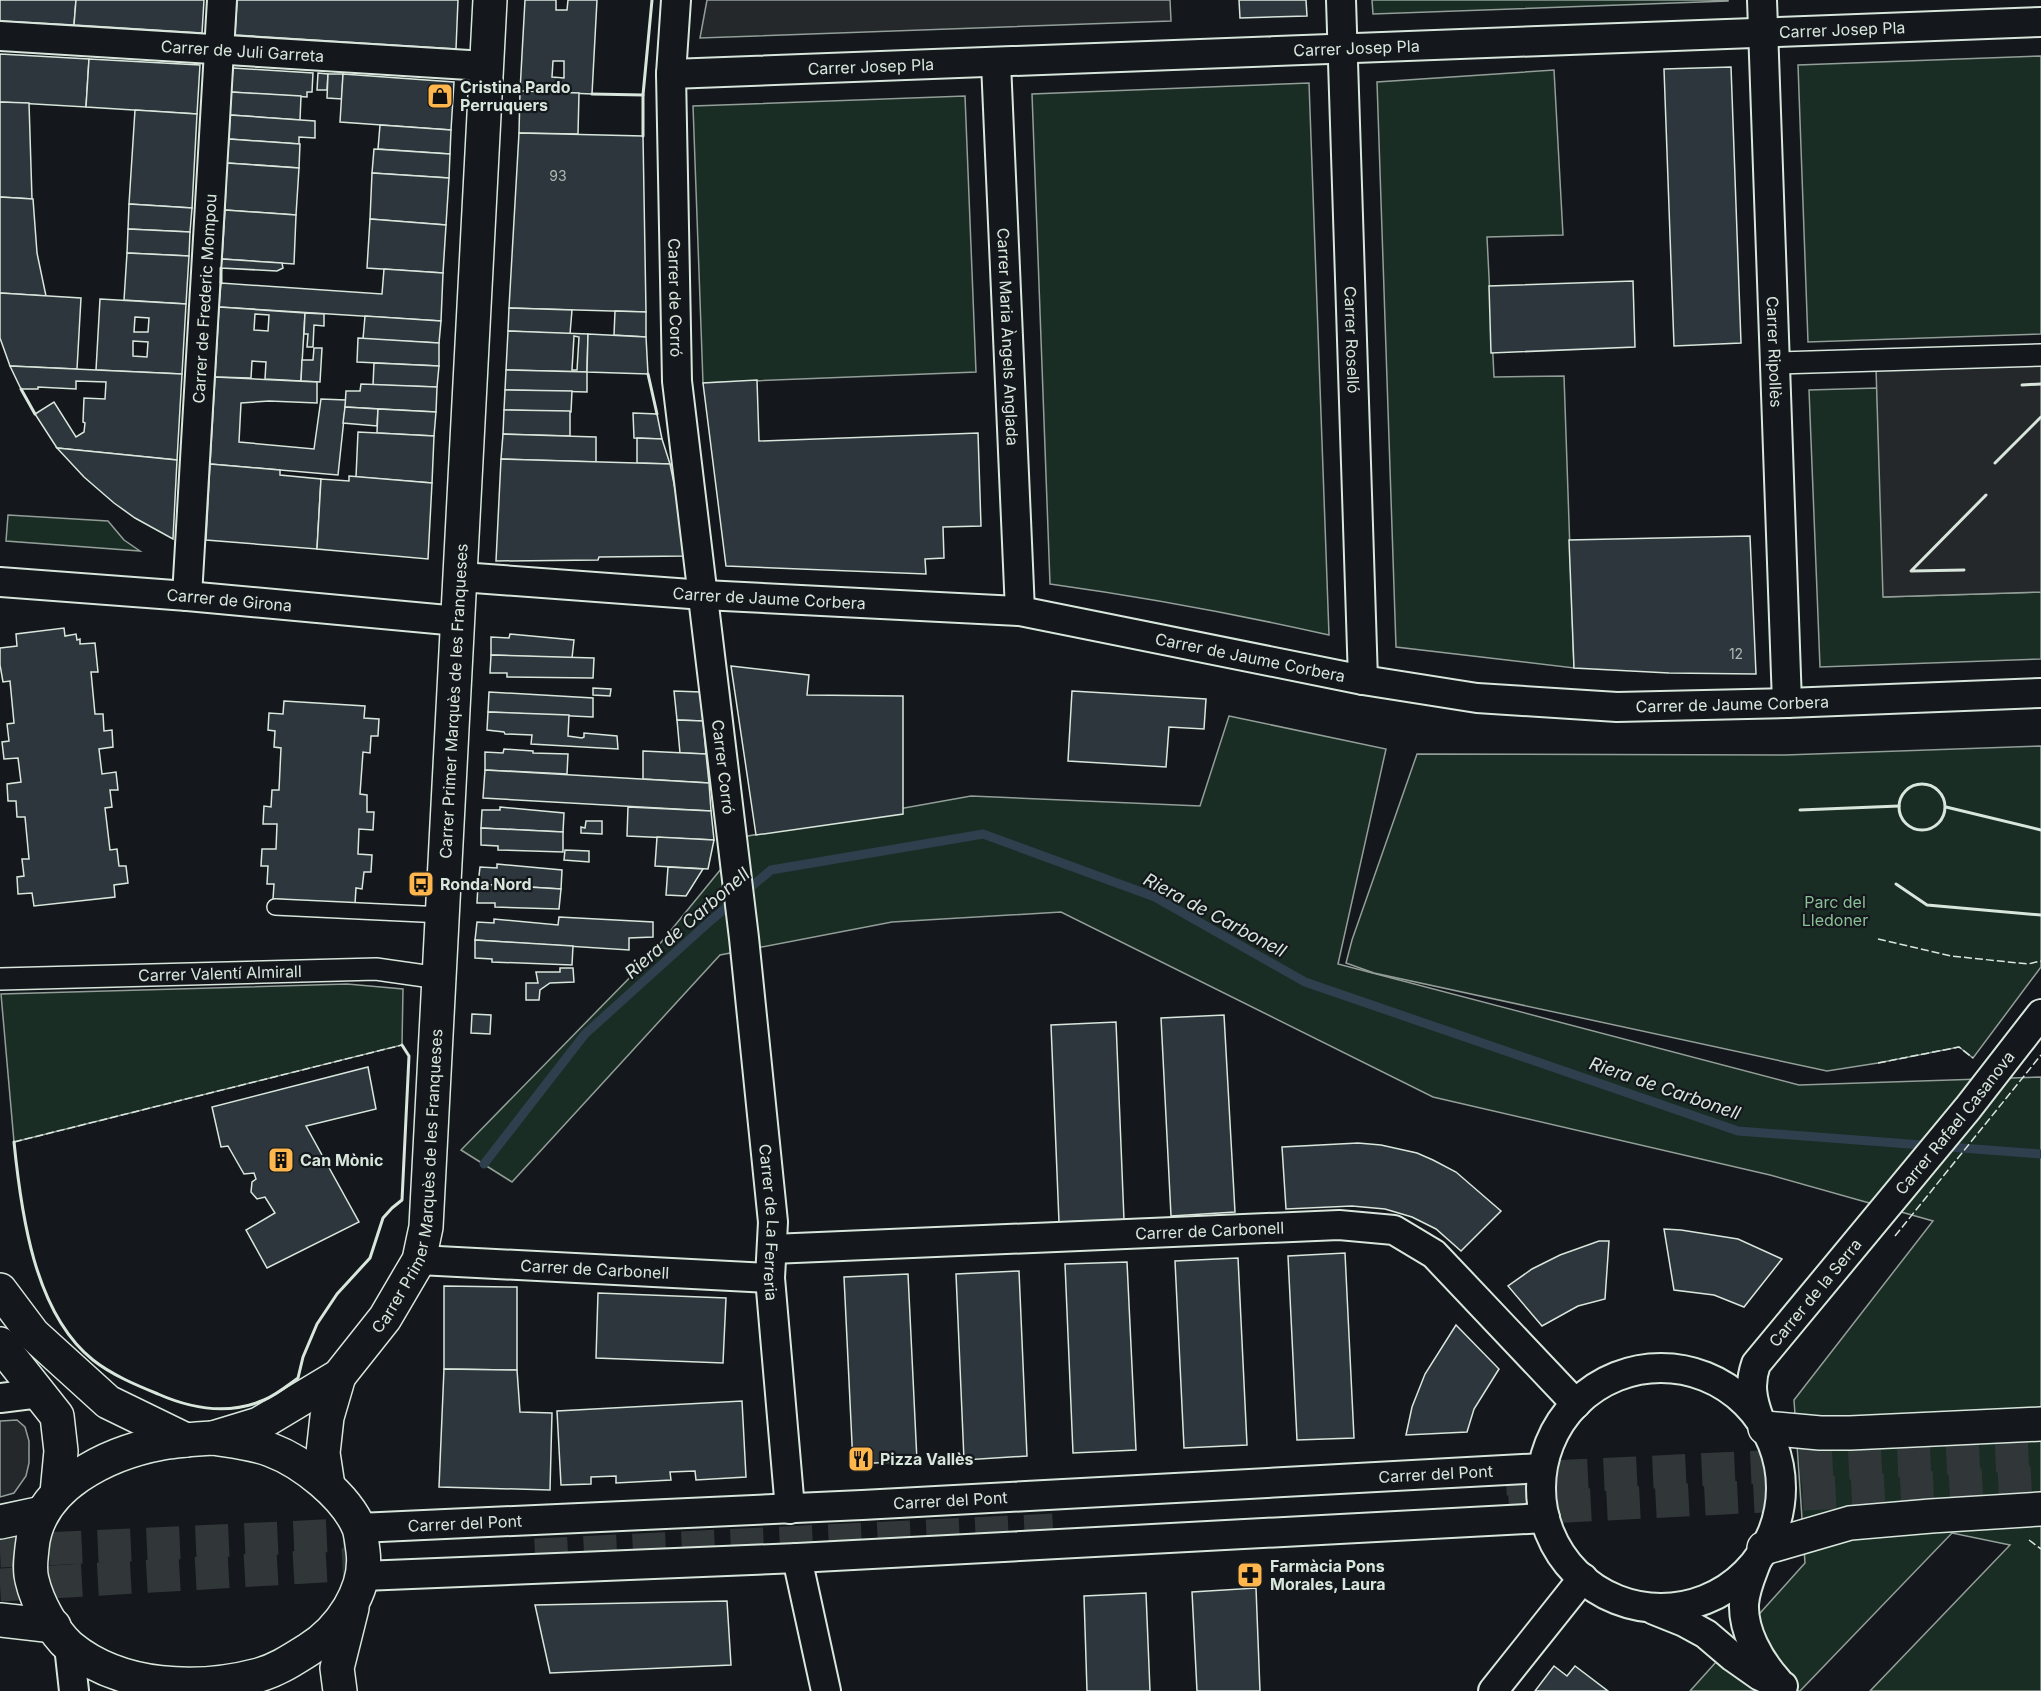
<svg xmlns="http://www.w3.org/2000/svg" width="2041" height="1691" font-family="Inter,sans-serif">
<rect width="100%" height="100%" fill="#14181c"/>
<g fill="#1a2d24" stroke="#939e99" stroke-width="1.5">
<path d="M1372,0H1728V1L1373,14Z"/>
<path d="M2041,56V334L1808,342L1798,65Z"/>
<path d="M1554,70L1563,235L1487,237L1494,377L1564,376L1574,668L1396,647L1377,82Z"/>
<path d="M1309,83L1329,635C1236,614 1144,597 1050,584L1032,94Z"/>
<path d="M965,96L976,372L703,383L693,106Z"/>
<path d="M1877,388L1884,597L2041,592V659L1820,667L1809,390Z"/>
<path d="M8,515L108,521L124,540L140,551L6,541Z"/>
<path d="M1229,716L1386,749L1338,964L1799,1085L2041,1077V1691H1870L2010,1545L1952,1533L1800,1691H1690L1805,1563L1794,1400L1933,1221L1770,1175L1433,1097L1061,912L892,922L720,955L512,1182L461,1150L645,962L748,836L971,796L1200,806Z"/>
<path d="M2041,746V967L1973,1058L1959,1047L1878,1063L1827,1071L1374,973L1346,963L1352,940L1417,754L1785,755Z"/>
<path d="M347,984L403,989L402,1045L14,1142L1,994Z"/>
</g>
<g fill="#24282b" stroke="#939e99" stroke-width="1.5">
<path d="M707,0H1170L1171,21L700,38Z"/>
<path d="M2041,363V592L1883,597L1876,368Z"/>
<path d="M17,1420L25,1427L29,1441V1463L26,1476L14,1493L0,1497V1421Z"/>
</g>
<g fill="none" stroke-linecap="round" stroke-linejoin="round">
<path stroke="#2f3f4d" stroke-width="9" d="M484,1164L585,1034L709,922L771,870L983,834L1155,897L1305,982L1738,1131L2041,1154"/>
</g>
<g fill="#2c363c" stroke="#d8e6dc" stroke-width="1.5" fill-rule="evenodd">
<path d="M0,0H76L74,25L0,21Z"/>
<path d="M76,0H204L202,33L74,25Z"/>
<path d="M237,0H458L456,49L235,35Z"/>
<path d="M525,0H556V10H567L568,0H597L592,94L520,91ZM553,61H564V78L552,77Z"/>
<path d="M1239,0H1306L1307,16L1240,18Z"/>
<path d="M0,54L89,59L86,107L0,102Z"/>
<path d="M89,59L200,65L197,114L86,107Z"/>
<path d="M1731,67L1741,343L1674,346L1664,69Z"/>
<path d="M233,68L313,73L312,92H307V97L231,92Z"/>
<path d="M318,73L328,74L327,90H317Z"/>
<path d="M328,74H343L342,99L327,98Z"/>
<path d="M343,74L454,82L451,130L340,122Z"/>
<path d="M520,91L579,93L578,134L519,133Z"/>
<path d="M231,92L301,96L300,120L230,115Z"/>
<path d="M0,102L29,103L32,199L0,197Z"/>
<path d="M135,110L197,114L192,208L129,204Z"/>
<path d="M230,115L315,121V138L299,137V144L229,139Z"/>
<path d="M380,125L451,130L450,154L378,149Z"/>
<path d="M519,133L643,136L646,312L509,308Z"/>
<path d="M229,139L300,144L299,168L227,163Z"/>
<path d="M374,149L450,154L449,178L372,173Z"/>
<path d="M227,163L299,168L296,215L225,210Z"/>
<path d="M372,173L449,178L446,225L370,219Z"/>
<path d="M0,197L33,199L37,253L46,296L0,293Z"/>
<path d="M129,204L192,208L190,232L128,229Z"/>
<path d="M225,210L296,215L294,264L222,259Z"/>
<path d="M370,219L446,225L443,273L367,268Z"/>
<path d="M128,229L190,232L189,256L127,253Z"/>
<path d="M127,253L189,256L186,304L124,300Z"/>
<path d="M222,259L282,263L283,268L277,271L221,268Z"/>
<path d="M384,269L443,273L441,321L219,307L221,283L382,294Z"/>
<path d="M1633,281L1635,347L1491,353L1489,286Z"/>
<path d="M0,293L81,298L77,369L10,366L0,338Z"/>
<path d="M100,299L186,304L182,374L96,370ZM135,317L149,318L148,332H134ZM133,341L148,342L147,357L133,356Z"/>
<path d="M219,307L305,313L301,381L265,379L266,362L252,361L251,378L215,377ZM255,314L269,315L268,331L254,330Z"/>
<path d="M509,308L572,310L570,334L508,331Z"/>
<path d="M615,311L646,312V337L614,335Z"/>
<path d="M305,313L324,314V326L314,325L313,347H307L308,334H304Z"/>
<path d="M365,316L441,321L439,343L363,339Z"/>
<path d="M508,331L588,334L587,372L506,370ZM574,336L579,337L577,370H572Z"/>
<path d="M588,334L646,337L648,374L587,372Z"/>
<path d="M358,338L439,343V366L357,362Z"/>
<path d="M314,348H322L320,382L301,381L302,360H313Z"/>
<path d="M374,363L439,366L437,387L373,385Z"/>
<path d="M10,366L182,374L177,460L57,448L35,414L54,402L76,437L84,432L85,423L83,422L84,398L105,399L106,382L76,381V389L38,387V389H21Z"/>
<path d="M506,370L587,372V392L505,390Z"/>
<path d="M215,377L317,382V403L269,401L241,403L239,442L314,449L321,399L346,400L338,475L210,464Z"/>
<path d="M757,380L759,441L978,433L981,526L943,527L944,558L925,559L926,574L726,566L703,383Z"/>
<path d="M361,384L437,387L436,412L345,407L346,391H360Z"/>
<path d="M505,390L572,391L571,412L504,410Z"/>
<path d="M345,407L378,409L377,426L343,423Z"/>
<path d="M378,409L436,412L434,436L377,433Z"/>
<path d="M504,410L570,411V436L503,434Z"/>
<path d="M633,413L657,414L662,439L634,438Z"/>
<path d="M358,432L434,436L432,483L356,477Z"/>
<path d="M503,434L596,437V462L501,459Z"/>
<path d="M637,438L662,439L670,464L637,463Z"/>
<path d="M57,448L177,460L173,539L135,518L114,503L84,477Z"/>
<path d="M501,459L670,464L683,528L684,556L599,557L598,560L496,561Z"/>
<path d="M210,464L280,470V475L321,479L317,549L206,540Z"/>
<path d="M349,476L432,483L428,559L317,549L321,479L349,481Z"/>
<path d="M1750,536L1756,674L1669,673L1574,668L1569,540Z"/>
<path d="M64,628L65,636L76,634L77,640L80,639V644L95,643L98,672H91L95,714H103L104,731L112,730L113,747L99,749L102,774L116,772L118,790H110L112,807L105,808L110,850L117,849L119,866H126L128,883L114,885L115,897L34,906L32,893L18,894L17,877L24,876L22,859H29L25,817H17L16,801H8L7,784L21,782L18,758L4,759L2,742L9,741L7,724L14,723L10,681L3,682L0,665V648L17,646L16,634Z"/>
<path d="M510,634L574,640L572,658L491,655V637L509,638Z"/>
<path d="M491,655L594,658L593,678L507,677V673H490Z"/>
<path d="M731,666L809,675L807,695L903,696V814L756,835Z"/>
<path d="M593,688L611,689L610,696L593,695Z"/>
<path d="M674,691L700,692L703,721L677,720Z"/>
<path d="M1072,691L1206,699L1204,729L1169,727L1166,767L1068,761Z"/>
<path d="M489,692L593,698V717L488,712Z"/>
<path d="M284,701L365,706L364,718L379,719L378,736H371L370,753L363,752L360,794L367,795V812H374L373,830L359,829L358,854L372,855L371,872H364L362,889L356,888L355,904L273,899L274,884H267L268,866H261L262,849H276L277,824H263L264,806L271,807L272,790H279L281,748L274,747L275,731L268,730L269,713L283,714Z"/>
<path d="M488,712L569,715L568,736L582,738L584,737V733L617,736L618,749L531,744L532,735L505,734L504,732L487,730Z"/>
<path d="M677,720L703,721L706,754L680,753Z"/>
<path d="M504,749L533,751V753L568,754L567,774L485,770V752L503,753Z"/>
<path d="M643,751L706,754L709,783L643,779Z"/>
<path d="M485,770L709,783L711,811L483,798Z"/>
<path d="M500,807L564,813L563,832L481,828L482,810H500Z"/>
<path d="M628,807L711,811L714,840L627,836Z"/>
<path d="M586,821H602V834L581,833V827L585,828Z"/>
<path d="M481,828L563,832V852L498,850V846L481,845Z"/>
<path d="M657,837L714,840L708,869L655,866Z"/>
<path d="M565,850L589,851V862L564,860Z"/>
<path d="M497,864L562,870L561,889L478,884L480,867L497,868Z"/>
<path d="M668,867L703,869L686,896L666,895Z"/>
<path d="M478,884L561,889L559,909L495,907V903H477Z"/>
<path d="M559,917L653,922V937L629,938V950L475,940L477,922L494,923V919L558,925Z"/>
<path d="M475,940L573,946L572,965L492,962V959L475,958Z"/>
<path d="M560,968H573L574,982L550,983L540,990L539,1000H526V983H538L536,972H560Z"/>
<path d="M472,1014L491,1015L490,1034L471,1033Z"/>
<path d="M1224,1015L1235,1212L1171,1216L1161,1018Z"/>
<path d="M1116,1022L1124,1220L1059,1222L1051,1025Z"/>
<path d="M368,1067L376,1109L306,1126L359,1222L267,1268L246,1230L275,1213L265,1197L257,1199L251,1192L252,1182L256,1179L254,1173L244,1174L228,1146L221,1147L212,1107Z"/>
<path d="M1358,1143L1381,1145L1417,1153L1433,1160L1456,1172L1501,1211L1461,1251L1436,1229L1412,1217L1385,1209L1352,1206L1286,1209L1282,1147Z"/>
<path d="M1664,1229L1681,1230L1738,1239L1782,1259L1744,1307L1714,1295L1674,1290Z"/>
<path d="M1599,1241H1609L1605,1299L1578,1306L1542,1326L1508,1286L1532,1269L1560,1255Z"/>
<path d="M1345,1253L1354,1438L1297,1440L1288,1256Z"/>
<path d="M1238,1258L1247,1445L1184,1448L1175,1261Z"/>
<path d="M1127,1262L1136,1450L1073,1453L1065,1264Z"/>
<path d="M1019,1271L1027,1456L964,1460L956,1274Z"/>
<path d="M908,1274L917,1461L853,1464L844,1277Z"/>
<path d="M444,1286L517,1287V1370L444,1369Z"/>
<path d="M598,1293L726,1298L723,1363L596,1358Z"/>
<path d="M1456,1325L1499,1369L1474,1409L1467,1432L1406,1435L1412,1407L1425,1374Z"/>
<path d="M444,1369L517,1370L520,1412L552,1413L550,1490L439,1487Z"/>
<path d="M742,1401L746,1477L696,1480L695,1471L670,1472L671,1480L616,1483V1476L591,1477V1484L561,1485L557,1411Z"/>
<path d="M1256,1588L1260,1691H1197L1192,1592Z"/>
<path d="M1146,1593L1150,1691H1087L1084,1596Z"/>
<path d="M727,1601L731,1665L550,1673L535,1605Z"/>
<path d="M1554,1666L1567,1676L1575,1666L1608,1691H1535Z"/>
</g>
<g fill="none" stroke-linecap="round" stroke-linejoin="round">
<g stroke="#313739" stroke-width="33" stroke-dasharray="33 16" stroke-linecap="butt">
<path d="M1506,1479L2041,1454"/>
<path d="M1509,1509L2041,1482"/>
<path d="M0,1551L388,1533"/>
<path d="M535,1555L1053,1530"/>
<path d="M0,1585L391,1562"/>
</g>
<g stroke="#d8e6dc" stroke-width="18">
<path id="service" d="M275,907L443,915"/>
</g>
<g stroke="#d8e6dc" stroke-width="24">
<g id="pedestrian">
<path d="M1775,363L2041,355"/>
<path id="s1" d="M0,979L376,969L439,978"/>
</g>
</g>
<g stroke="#d8e6dc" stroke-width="32">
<g id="minor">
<path id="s2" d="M676,0L671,74L677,381L744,938L773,1222L770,1278L790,1509"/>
<path id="s3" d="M1341,0L1363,680"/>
<path id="s4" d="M1762,0L1787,703"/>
<path id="s5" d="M0,36L485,66"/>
<path id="s6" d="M996,63L1020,611"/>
<path id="s7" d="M671,74L2041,22"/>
<path id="s8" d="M461,577L704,595L1020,611L1363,680L1477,698L1617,707L1787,703L2041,693"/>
<path id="s9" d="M0,582L187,596L458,621"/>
<path id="s10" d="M187,596L222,0"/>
<path id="s11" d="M772,1249L1339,1225L1394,1230L1434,1254L1576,1404"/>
<path id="s12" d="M419,1260L770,1278"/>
<circle cx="1661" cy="1488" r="120"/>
<path d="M0,1398L40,1393"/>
<path id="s13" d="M1759,1418C1752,1399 1749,1384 1756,1364L1968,1108L2041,1014"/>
<path id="s14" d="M359,1528L862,1505L1542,1468"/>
<path d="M797,1558L826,1691"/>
<path d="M1756,1563C1751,1576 1745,1589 1744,1604C1743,1631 1759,1660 1777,1680"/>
<path d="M363,1576L797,1558L1545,1518"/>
<path d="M1654,1610L1684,1622L1706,1634L1733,1657L1760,1676L1783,1686"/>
<path d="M69,1646L74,1691"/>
<path d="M1493,1691L1583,1578"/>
</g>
</g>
<g stroke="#d8e6dc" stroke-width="36">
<g id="tertiary">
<path d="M0,1290L33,1334L108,1402L186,1440"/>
<path d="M0,1344L57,1416L61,1451L57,1493"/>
<path id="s15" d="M213,1438L259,1424L339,1376L385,1318L419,1260L426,1227L490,0"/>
<path d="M213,1438C232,1441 253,1443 271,1450C303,1462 346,1496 359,1528C361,1534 362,1544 363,1551C368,1590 340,1630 308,1650C292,1660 277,1670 259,1675C198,1691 121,1689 70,1647C53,1632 37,1602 32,1580C29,1569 31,1559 32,1548C37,1486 108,1453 162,1443C179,1440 196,1439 213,1438Z"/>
<path d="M328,1486L323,1453L327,1417L339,1376"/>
<path d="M340,1691L337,1668L352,1608"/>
</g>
</g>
<g stroke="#d8e6dc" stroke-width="36">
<g id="trunk">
<path d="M1765,1428L1820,1433H1850L2041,1424"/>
<path d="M0,1522L42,1513"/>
<path d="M1764,1548L1850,1523L1931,1516L2041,1509"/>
<path d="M0,1620L54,1626"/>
</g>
</g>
<use href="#service" stroke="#14181c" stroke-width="15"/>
<use href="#pedestrian" stroke="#14181c" stroke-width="21"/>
<use href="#minor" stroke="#14181c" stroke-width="28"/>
<use href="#tertiary" stroke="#14181c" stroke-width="33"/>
<use href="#trunk" stroke="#14181c" stroke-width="33"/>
<g stroke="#d8e6dc" stroke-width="1.5" stroke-dasharray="8 3" stroke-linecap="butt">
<path d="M1878,939L1951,956L2028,964L2041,961"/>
<path d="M1878,1063L1959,1047L1973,1058"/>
<path d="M14,1142L402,1045"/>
<path d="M1895,1236L2041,1055"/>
<path d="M2029,1540L2041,1549"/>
</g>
<g stroke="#d8e6dc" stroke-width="3">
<path d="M592,94L643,95"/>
<path d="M643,136V95L652,0"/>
<path d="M221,283V268"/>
<path d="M648,374L657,414"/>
<path d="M2022,385L2041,384"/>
<path d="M21,389L35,414"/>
<path d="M1995,463L2041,417"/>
<path d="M1964,570L1911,571L1986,495"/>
<circle cx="1922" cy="807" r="23"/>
<path d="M1946,807L2041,830"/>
<path d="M1800,810L1899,806"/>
<path d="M1896,884L1927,905L2041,915"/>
<path d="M14,1142C21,1212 34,1313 93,1360C112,1375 136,1385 158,1394C192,1409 229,1415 264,1400C276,1395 287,1386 298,1378L303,1357L317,1324L337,1294L370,1258L383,1218L392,1208L402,1200L409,1056L402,1045"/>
</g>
</g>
<defs>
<g id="shop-square" transform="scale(1.35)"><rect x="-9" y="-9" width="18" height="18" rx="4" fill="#ffb74d" stroke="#14181c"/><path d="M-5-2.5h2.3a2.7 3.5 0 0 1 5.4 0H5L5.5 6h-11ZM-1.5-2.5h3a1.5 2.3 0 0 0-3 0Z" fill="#111"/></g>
<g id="bus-square" transform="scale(1.35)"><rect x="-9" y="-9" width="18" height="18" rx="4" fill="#ffb74d" stroke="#14181c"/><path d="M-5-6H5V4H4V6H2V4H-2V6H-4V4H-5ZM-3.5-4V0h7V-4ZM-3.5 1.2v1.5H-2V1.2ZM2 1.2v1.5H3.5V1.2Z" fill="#111"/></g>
<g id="building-square" transform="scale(1.35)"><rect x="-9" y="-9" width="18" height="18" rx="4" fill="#ffb74d" stroke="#14181c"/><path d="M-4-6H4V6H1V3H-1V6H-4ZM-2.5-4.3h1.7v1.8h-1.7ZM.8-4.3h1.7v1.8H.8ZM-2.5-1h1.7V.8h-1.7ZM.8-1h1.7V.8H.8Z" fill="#111"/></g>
<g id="restaurant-square" transform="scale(1.35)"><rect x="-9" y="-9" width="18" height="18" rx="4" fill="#ffb74d" stroke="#14181c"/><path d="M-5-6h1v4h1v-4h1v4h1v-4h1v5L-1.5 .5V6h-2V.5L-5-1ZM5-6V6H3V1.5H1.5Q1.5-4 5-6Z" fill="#111"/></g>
<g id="pharmacy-square" transform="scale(1.35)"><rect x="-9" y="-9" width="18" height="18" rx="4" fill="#ffb74d" stroke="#14181c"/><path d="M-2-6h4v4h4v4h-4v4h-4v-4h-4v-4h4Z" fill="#111"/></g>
</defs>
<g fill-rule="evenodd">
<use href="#shop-square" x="440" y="96"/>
<use href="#bus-square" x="421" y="884"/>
<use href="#building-square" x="281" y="1160"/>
<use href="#restaurant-square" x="861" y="1459"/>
<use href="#pharmacy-square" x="1250" y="1575"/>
</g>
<g text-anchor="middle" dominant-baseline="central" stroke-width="4.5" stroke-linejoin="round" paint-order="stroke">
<g font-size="14" fill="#adbab4">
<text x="558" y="175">93</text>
<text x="1736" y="653">12</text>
</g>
<g font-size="16" fill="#d8e6dc" stroke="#14181c">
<text stroke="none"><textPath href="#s7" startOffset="1172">Carrer Josep Pla</textPath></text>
<text stroke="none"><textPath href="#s7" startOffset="686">Carrer Josep Pla</textPath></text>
<text stroke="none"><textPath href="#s5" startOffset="243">Carrer de Juli Garreta</textPath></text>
<text stroke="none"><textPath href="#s7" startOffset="200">Carrer Josep Pla</textPath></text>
<text stroke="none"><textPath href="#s10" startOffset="298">Carrer de Frederic Mompou</textPath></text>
<text stroke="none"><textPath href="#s2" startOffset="298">Carrer de Corró</textPath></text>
<text stroke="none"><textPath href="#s6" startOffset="274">Carrer Maria Àngels Anglada</textPath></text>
<text stroke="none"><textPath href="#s3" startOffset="340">Carrer Roselló</textPath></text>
<text stroke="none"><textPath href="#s4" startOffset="352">Carrer Ripollès</textPath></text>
<text stroke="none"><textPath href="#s8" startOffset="309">Carrer de Jaume Corbera</textPath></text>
<text stroke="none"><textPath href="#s9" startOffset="230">Carrer de Girona</textPath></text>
<text stroke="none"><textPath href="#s8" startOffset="795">Carrer de Jaume Corbera</textPath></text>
<text stroke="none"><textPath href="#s15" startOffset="843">Carrer Primer Marquès de les Franqueses</textPath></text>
<text stroke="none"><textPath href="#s8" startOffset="1281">Carrer de Jaume Corbera</textPath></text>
<text stroke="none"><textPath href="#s2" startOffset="770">Carrer Corró</textPath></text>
<text stroke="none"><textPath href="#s1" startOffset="220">Carrer Valentí Almirall</textPath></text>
<text stroke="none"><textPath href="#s13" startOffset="368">Carrer Rafael Casanova</textPath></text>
<text stroke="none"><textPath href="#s15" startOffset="357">Carrer Primer Marquès de les Franqueses</textPath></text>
<text stroke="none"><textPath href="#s2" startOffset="1228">Carrer de La Ferreria</textPath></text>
<text stroke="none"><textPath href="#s11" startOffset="438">Carrer de Carbonell</textPath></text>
<text stroke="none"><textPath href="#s12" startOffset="176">Carrer de Carbonell</textPath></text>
<text stroke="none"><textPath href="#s13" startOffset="148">Carrer de la Serra</textPath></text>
<text stroke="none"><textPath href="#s14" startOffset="1078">Carrer del Pont</textPath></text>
<text stroke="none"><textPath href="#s14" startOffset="592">Carrer del Pont</textPath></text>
<text stroke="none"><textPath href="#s14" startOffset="106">Carrer del Pont</textPath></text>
</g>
<g font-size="16" font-weight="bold" fill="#d8e6dc" stroke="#14181c" text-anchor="start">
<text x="460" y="87">Cristina Pardo<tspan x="460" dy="18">Perruquers</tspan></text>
<text x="440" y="884">Ronda Nord</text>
<text x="300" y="1160">Can Mònic</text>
<text x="880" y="1459">Pizza Vallès</text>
<text x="1270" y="1566">Farmàcia Pons<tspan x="1270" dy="18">Morales, Laura</tspan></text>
</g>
<g font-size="16" fill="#8ac095" stroke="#14181c">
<text x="1835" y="902">Parc del<tspan x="1835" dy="18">Lledoner</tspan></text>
</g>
<g font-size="18" font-style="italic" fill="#d8e6dc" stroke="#14181c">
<text transform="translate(1215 915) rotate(28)">Riera de Carbonell</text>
<text transform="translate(687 923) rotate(-41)">Riera de Carbonell</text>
<text transform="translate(1665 1088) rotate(19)">Riera de Carbonell</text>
</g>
</g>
</svg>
